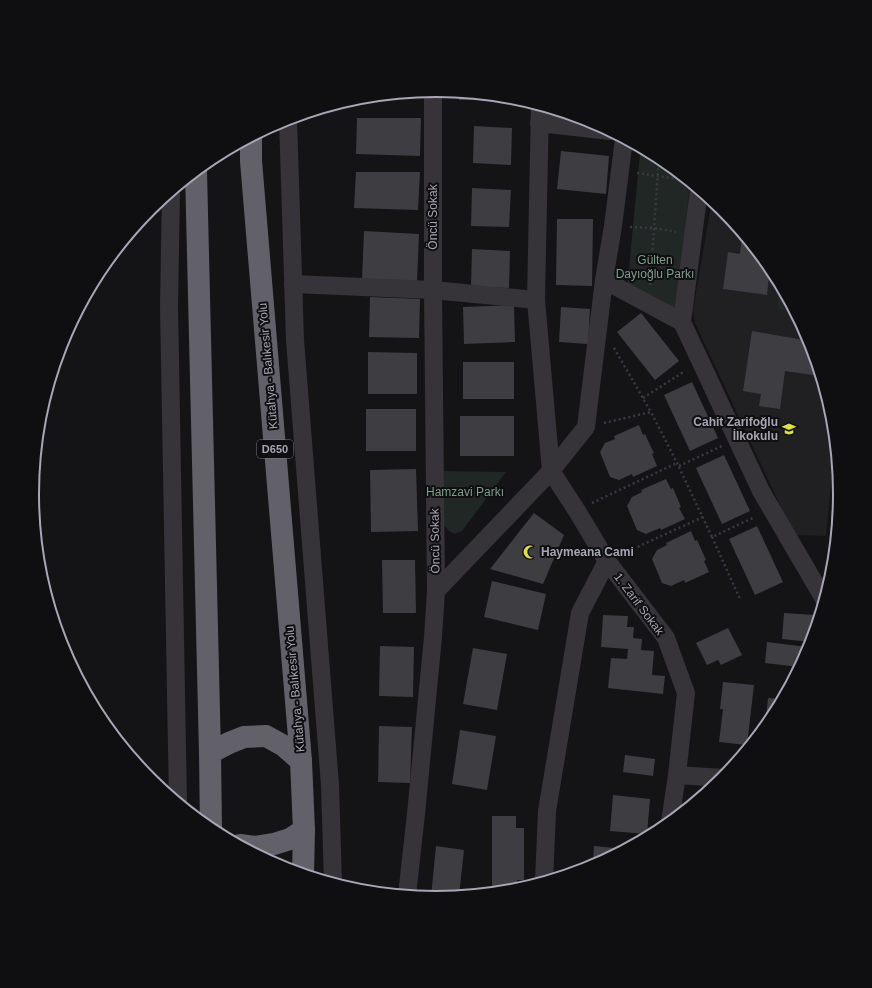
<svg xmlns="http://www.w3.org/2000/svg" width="872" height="988" font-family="Arial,sans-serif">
<rect width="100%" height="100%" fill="#141315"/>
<path fill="#201f22" d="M712,200L722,208L772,270L809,340L832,415L835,443L826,536L794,535L695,323L693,309Z"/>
<g fill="#202724">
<path d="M640,153L654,155L661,158L690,182L677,314L627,288Z"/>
<path d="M780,285L794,312L777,309Z"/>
<path d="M444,471L506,472L462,531L455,534L449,531L444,525Z"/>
</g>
<g fill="#3e3d42">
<path d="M459,92L515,98L516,100H459Z"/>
<path d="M357,118H421L420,156L356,154Z"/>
<path d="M474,126L512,128L511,165L473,163Z"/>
<path d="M561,151L609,156L606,194L557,189Z"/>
<path d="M356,172H420L418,210L354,208Z"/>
<path d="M472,188L511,190L509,227L471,226Z"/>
<path d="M557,219H593L592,286L556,285Z"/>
<path d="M736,226L770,267L767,295L723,289L728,252L740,254L742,235L735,234Z"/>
<path d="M364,231L419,234L417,282L362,279Z"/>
<path d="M472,249L510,251L509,288L471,287Z"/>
<path d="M370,297L420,299L419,338L369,337Z"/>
<path d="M514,305L515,342L464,344L463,307Z"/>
<path d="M561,307L590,309L588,344L559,342Z"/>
<path d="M641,313L679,361L655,380L617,332Z"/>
<path d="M752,331L810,341L820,376L785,371L780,409L759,406L761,394L743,391Z"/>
<path d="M368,352L417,353V394H368Z"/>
<rect x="463" y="362" width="51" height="37"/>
<path d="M692,382L718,438L690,451L664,395Z"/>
<rect x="366" y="409" width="50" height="42"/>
<rect x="460" y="416" width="54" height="40"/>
<path d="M639,425L643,435L645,434L650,445L654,453L652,454L657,466L633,477L632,474L619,480L610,477L600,452L605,443L615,439L614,436Z"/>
<path d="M724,455L750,511L722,524L696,468Z"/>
<path d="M416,469L418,531L371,532L370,470Z"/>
<path d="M666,479L671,489L673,488L681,507L679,508L685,519L661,530L660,528L646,534L637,530L627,506L632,497L642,492L641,490Z"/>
<path d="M832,509H838L837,520H831Z"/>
<path d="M534,513L564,535L543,584L490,569Z"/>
<path d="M757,526L783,582L755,595L729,539Z"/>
<path d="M691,531L695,541L697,540L706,560L704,561L709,572L685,583L684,580L671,586L662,583L652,559L657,550L667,545L666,543Z"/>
<path d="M382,560H415L416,613H383Z"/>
<path d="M492,581L546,594L538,630L484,617Z"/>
<path d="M784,613L815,615L813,635L811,642L782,639Z"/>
<path d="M603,615L628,616L627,627H634L633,638L642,639L641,650L654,651L652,675L665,676L663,694L608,688L611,658L627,659L628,649L601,647Z"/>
<path d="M728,628L742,655L721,665L718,660L707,665L696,643Z"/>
<path d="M767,642L807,647L806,654L799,667L765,663Z"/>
<path d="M380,646L414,647L413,697L379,696Z"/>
<path d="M473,648L507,654L497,710L463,704Z"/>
<path d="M723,682L754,685L747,745L719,742L723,709H720Z"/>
<path d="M768,698L782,699L772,719L766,718Z"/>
<path d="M379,726L412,727L410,783L378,782Z"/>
<path d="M460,730L496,736L487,790L452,784Z"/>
<path d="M625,755L655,759L653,776L623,772Z"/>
<path d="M613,795L650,799L647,834L610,831Z"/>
<path d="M492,816H516V828H524V880H517V890L492,893Z"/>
<path d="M436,846L464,850L459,896L436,898L431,897Z"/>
<path d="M594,846L625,849L598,863H593Z"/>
</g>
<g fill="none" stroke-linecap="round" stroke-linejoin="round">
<g stroke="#3b3a40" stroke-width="2.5" stroke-dasharray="2 3" stroke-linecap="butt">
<path d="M637,173L685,180"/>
<path d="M630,227L654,228L676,232"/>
<path d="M650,285L659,157"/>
<path d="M614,348L651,412"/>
<path d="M643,398L685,371"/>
<path d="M604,423L651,412L677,463L712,537L755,517"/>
<path d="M679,466L722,446"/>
<path d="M592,503L677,463"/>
<path d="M712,537L740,599"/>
<path d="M624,553L703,517"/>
</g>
<g stroke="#363439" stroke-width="18">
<path d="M540,105L536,300L551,471L577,511L607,561L666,638L686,693L677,775L670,822"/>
<path d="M288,119L295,340L330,785L333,883"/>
<path d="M539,123L610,131"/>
<path d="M699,190L682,322L761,491L824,599"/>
<path d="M171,191L169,306L178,803"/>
<path d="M604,280L682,322"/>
<path d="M293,284L433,290L536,300"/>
<path d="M436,591L551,471L586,427L604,280L613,226L624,139"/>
<path d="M677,775L723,778"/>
<path d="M544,881L547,811L580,613L607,561"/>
<path d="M407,895L416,814L433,637L436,591L433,290V90"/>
</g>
<g stroke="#62616a" stroke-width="22">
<path d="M251,137V161L301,761L304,830L303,874"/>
<path d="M196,171L210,753L211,829"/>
<path d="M210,753L229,743L244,737L266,736L284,746L301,761"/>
<path d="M240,845L254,847L274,844L290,839L304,830"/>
</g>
</g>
<defs>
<g id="school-bare" transform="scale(1.08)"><path d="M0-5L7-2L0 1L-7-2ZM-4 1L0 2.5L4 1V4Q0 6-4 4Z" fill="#d9e53b" stroke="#0f0e10" stroke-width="2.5" paint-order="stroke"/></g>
<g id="mosque-bare" transform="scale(1.08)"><path d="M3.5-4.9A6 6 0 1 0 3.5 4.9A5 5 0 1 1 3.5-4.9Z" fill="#d9e53b" stroke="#0f0e10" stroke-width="2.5" paint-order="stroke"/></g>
</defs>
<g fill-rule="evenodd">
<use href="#school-bare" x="789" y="429"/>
<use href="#mosque-bare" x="530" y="552"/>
</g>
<g text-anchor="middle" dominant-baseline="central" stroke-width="4" stroke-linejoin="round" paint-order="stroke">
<rect fill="#0f0e10" stroke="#797883" stroke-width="1" x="257" y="440" width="36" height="18" rx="3"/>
<g font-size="11" font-weight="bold" fill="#a7a6b4">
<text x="275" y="449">D650</text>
</g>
<g font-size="12" fill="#a7a6b4" stroke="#0f0e10">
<text transform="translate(433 217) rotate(-90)">Öncü Sokak</text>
<text transform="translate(268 366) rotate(-95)">Kütahya - Balıkesir Yolu</text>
<text transform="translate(435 541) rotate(-91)">Öncü Sokak</text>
<text transform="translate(639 604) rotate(53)">1. Zarif Sokak</text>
<text transform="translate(295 689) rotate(-95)">Kütahya - Balıkesir Yolu</text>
</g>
<g font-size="12" fill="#7e9e8d" stroke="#0f0e10">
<text x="655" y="260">Gülten<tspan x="655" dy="14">Dayıoğlu Parkı</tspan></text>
<text x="465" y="492">Hamzavi Parkı</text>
</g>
<g font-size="12" font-weight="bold" fill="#a7a6b4" stroke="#0f0e10" text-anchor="end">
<text x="778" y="422">Cahit Zarifoğlu<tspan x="778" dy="14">İlkokulu</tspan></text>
<text x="541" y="552" text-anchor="start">Haymeana Cami</text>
</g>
</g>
<path d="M0 0H872V988H0ZM39 494a397 397 0 1 1 794 0a397 397 0 1 1-794 0Z" fill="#0f0e10" fill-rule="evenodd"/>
<path fill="none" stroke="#a7a6b4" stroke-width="2" d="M39 494a397 397 0 1 1 794 0a397 397 0 1 1-794 0Z"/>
</svg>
